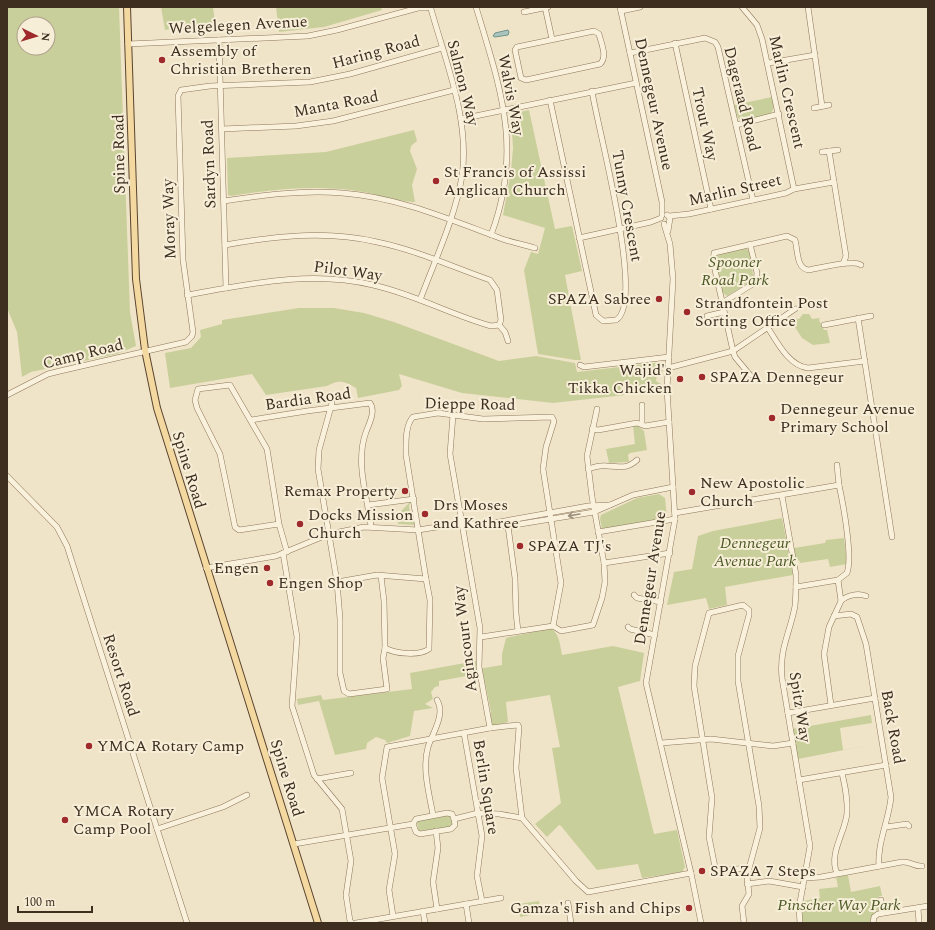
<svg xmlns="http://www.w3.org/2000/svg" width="935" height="930" font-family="Spectral,serif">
<rect width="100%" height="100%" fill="#f0e4c8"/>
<g fill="#c9cf9b" fill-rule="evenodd">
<path d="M7,7H119L130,312L136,346L117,354L31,372L22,377L17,332L7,308ZM24,24H48V48H24Z"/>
<path d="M161,7H213L215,22L165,30Z"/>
<path d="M276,7H381L382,10L324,27L279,32Z"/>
<path d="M772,97L774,107L771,114L742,120L738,118L734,105Z"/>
<path d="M529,110L555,229L572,226L582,271L565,275L581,360H575L538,354L524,270L531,252L538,254L545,228L503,215L511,171L513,148L511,117L515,113Z"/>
<path d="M414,130L417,141L411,146L410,151L417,169L412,185L415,202C400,202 374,193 357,191C315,185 274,189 231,196L228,195L227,158L326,152Z"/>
<path d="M746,248L749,251L754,280L727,296L722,292L716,260V255Z"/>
<path d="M299,308H334L364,313L394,322L499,361L536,356L575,363L577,372L662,362L663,371L657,375L656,381L661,384V391L553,403L462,393L399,374L402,386L399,390L358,398L356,388C345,381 339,379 327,386L266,395L252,374L170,388L165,353L191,348L201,337L200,330L222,324V320Z"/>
<path d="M803,314H809L812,319L820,318L819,320L824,330H827L830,343L813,345L802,338L791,321L793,318L799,319Z"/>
<path d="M633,426H638L644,431L647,450L630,453L628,455L629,462L609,463L606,449L635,444Z"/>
<path d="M659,494L665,498L667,518L602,529L600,519L601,515L637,498Z"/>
<path d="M411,501L409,506L411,519L415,522V525L398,524V514Z"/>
<path d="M782,518L793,575L725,587L727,605L709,609L706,598L667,605L674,572L692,569L698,536L713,531Z"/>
<path d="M844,538L847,564L830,567L828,559L800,563L799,560L796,561L794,548L825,543L826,540Z"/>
<path d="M551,628C560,635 560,645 562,655L613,646L644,653L640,681L618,687L654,834L677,830L685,867L682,872L642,878L638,864L597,870L561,826L559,825L547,837L535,824L561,803L552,748L560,747L550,695L506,702L508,722L493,726L490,719L491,712L483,673L439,681V686L435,687L431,692L433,699L425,704L433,708L414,711L410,736L387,743L385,740L376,737L367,743L366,749L335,755L319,701L298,705L297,699L321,695L323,700L412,689L410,673L476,661L478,669L502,665V654L506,638Z"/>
<path d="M871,715L872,723L840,728L843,750L875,744L798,759L793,729Z"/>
<path d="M450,814L452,819V825L449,827L418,831L417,820Z"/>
<path d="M848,875L851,892L880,886L882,896H879L880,910L874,912L871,923H802L803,901L820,898L819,889L838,887L836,877Z"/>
<path d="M539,901L541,913L520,917L518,904Z"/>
</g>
<path fill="#a9c4bc" stroke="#6f938a" d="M508,30L509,32L508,35L495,37L493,36L495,33Z"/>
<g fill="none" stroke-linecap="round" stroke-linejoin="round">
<g stroke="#8d765c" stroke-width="6">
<g id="minor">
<path d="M476,7C501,90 523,150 491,235"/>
<path d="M545,7L552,39"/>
<path d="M620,7L662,202V215"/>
<path d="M742,7L757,25L762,39L794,189"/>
<path d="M808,7L822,106"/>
<path d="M621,11L640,7"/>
<path d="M524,12L548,7"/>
<path d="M594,31L599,34C601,43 608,57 600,64L526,80L521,78L515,50L517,47Z"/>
<path d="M219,40L226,288"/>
<path d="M675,43L711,209"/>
<path d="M128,44L308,36L337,30L418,8H427"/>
<path d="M630,53L705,38L715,42L718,47L753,200"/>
<path d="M769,63L815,55"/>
<path d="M550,100L596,315L603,321L616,320C646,303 597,126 592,91"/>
<path d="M814,108L829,105"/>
<path d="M461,119L636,83"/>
<path d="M736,125L779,114"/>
<path d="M222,129L296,126L333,121L454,90"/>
<path d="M829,151L846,256L843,264"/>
<path d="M822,152L838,150"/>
<path d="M224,201C263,195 302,190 342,193C396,197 446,218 497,237C509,242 522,244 535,248"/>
<path d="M667,215L670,218L668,231"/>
<path d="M669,216L689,214L786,193L794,189L834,182"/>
<path d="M664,224L670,244L673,279L667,389L675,519L646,683L691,873L701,923"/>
<path d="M579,238L651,222L661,218"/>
<path d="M187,295C249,284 310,270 373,285C414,294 451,315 491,326L499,325L501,320L497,290L490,280C453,267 416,250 377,242C326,230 276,236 225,245"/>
<path d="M420,300C435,260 455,218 462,176C470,120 446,63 431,9"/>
<path d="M722,303L756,282L757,273L750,244"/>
<path d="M707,316L724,312"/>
<path d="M858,318L892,537"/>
<path d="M499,325L505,332L508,341"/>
<path d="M824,325L871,316"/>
<path d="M768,328C777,342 789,366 808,368L865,361"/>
<path d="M580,365L584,367L669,357"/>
<path d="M668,368L733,351L795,309"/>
<path d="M750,375L735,357L733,351L713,261L714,253L787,236L795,240C798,250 796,269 809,270C820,268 853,259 861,265"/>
<path d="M7,395L48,374L60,371L186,342L192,336L193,332L183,260L178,96L181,90L210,86L310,82L350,74L442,48"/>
<path d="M332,396V403L319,450L318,469L337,582L377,575L426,579L406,455C406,444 405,425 413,417L438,413L483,419L552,417L554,421L546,447L543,469L561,583L553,626"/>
<path d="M642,405V424"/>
<path d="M453,415L450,454L480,628L479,667L490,728"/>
<path d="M251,420L307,411L370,403C376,411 369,424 366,432C355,462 367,496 371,526"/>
<path d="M592,429L598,430L637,423L645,426L669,422"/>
<path d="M837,465L839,485"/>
<path d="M588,469C594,467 601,465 607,466C620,466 626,470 637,460"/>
<path d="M7,476L57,527L67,546L187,923"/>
<path d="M782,496L796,575C796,585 796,596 795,606C790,633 779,649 782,678L810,846L799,908L800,923"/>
<path d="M368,505L414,499"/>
<path d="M675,513L839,485C843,503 853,557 847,573L838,580L796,587"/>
<path d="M279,524L239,530L235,527L220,454L197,408L195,400L198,389L230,385L267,449L279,524L287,552"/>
<path d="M488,524L588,506L610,505"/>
<path d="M508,526L515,578L516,613L518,631"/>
<path d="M598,532L675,519"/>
<path d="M283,553L297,637L292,706L314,775L342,809L351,861L346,895L350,921L352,923"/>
<path d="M604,563L670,553"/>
<path d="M206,568L276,556L329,534L364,527L418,530L462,523L508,526L594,512L633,495L673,487"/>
<path d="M337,582L340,619V673L344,691L349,694L387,689L383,658L385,648L384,601L381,576"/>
<path d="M634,595L637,598L661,602"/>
<path d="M841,601C847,595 858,593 866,596"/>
<path d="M834,616L851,614L857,617L866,644L891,797C889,820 877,843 879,866"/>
<path d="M628,627L630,629L655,635"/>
<path d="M481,637L553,626L561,631L593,625L602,598L605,582L604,563L592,497L587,456L597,409"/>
<path d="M385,648C396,654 419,656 429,649L430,600L426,579"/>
<path d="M831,705L824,654L829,627L841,601L838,580"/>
<path d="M788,713L875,698"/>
<path d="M464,733L482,836L477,876L482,901"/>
<path d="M661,743L711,739L773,746L793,743"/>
<path d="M317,779L351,773"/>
<path d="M799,780L886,765"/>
<path d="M447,813L452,814L454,819L455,825L451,829L420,834L416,832L413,824L416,819Z"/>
<path d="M433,815C429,793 422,769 428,747C432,734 446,714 437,700"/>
<path d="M454,819L478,813L499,814L522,818L576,881L588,892L691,873"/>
<path d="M886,827L907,824L909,826"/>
<path d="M157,829L223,807L247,795"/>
<path d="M436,831L438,848L433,882L437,909"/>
<path d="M294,844L413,824"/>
<path d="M837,873C828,854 846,831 847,813C848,799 845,786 842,773"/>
<path d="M805,878L821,877L902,862C910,861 915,867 922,866"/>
<path d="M747,884L769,881L803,887"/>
<path d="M881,900L882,913"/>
<path d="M568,903L571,923"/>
<path d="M466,904L469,923"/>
<path d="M918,908L919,923"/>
<path d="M423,911L425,923"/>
<path d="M393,916L389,890L395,854L382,778L387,747L490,728L518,725L519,727L516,768L522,818"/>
<path d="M356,923L501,898"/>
<path d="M744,923L742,906L749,894L747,876L760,828L759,806L738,681V656L749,615V610L743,605L709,613L695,666L694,686L712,798L709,837L715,867C722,874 739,866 749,869"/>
<path d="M873,923L874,917L878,914L928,906"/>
</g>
</g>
<g stroke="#5b4430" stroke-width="8">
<path id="major" d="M127,7L136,279L145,350L157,408L318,923"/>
</g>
<use href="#minor" stroke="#faf1dc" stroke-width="5"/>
<use href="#major" stroke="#f3d9a0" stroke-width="6"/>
</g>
<defs><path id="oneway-shaft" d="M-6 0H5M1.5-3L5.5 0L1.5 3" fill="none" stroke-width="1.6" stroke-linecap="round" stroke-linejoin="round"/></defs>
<use stroke="#9c907e" href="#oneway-shaft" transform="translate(574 515) rotate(170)"/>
<g fill="#9e2a2b" stroke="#f7eed8" stroke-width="1.5">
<circle cx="162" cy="60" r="4"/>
<circle cx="436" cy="181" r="4"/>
<circle cx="659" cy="299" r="4"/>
<circle cx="687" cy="312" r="4"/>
<circle cx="702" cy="377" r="4"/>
<circle cx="680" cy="379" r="4"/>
<circle cx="772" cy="418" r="4"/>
<circle cx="405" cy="491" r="4"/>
<circle cx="692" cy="492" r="4"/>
<circle cx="425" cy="514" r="4"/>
<circle cx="300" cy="524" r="4"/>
<circle cx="520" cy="546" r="4"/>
<circle cx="267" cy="568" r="4"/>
<circle cx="270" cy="583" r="4"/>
<circle cx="89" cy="746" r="4"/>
<circle cx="65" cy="820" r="4"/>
<circle cx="702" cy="871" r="4"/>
<circle cx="689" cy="908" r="4"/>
</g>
<g text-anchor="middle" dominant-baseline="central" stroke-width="4" stroke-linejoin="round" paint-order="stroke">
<g font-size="16" fill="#3d2e20" stroke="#f7eed8">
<text transform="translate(238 25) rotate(-3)">Welgelegen Avenue</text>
<text transform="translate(376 52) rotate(-15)">Haring Road</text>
<text transform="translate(463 83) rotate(76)">Salmon Way</text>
<text transform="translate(787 92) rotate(77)">Marlin Crescent</text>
<text transform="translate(511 95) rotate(79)">Walvis Way</text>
<text transform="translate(742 99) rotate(76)">Dageraad Road</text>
<text transform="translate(336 104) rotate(-11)">Manta Road</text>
<text transform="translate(654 104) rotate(78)">Dennegeur Avenue</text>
<text transform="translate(705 124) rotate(78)">Trout Way</text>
<text transform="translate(119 154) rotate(-91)">Spine Road</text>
<text transform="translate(209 164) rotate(-92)">Sardyn Road</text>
<text transform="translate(735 190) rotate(-13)">Marlin Street</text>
<text transform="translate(627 206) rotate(80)">Tunny Crescent</text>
<text transform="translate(169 219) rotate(-92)">Moray Way</text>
<text transform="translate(348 271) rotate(8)">Pilot Way</text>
<text transform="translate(83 354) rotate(-14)">Camp Road</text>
<text transform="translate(308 399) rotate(-8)">Bardia Road</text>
<text transform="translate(470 404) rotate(1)">Dieppe Road</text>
<text transform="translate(189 470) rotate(73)">Spine Road</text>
<text transform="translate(650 578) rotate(-81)">Dennegeur Avenue</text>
<text transform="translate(465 639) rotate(-97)">Agincourt Way</text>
<text transform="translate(121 675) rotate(72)">Resort Road</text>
<text transform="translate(800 707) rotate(81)">Spitz Way</text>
<text transform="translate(893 727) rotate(80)">Back Road</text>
<text transform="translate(287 778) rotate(73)">Spine Road</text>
<text transform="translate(486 787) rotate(81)">Berlin Square</text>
</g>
<g font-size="16" fill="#3d2e20" stroke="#f7eed8" text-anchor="start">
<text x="170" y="51">Assembly of<tspan x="170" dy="18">Christian Bretheren</tspan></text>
<text x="444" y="172">St Francis of Assissi<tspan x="444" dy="18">Anglican Church</tspan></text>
<text x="651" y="299" text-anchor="end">SPAZA Sabree</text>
<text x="695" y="303">Strandfontein Post<tspan x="695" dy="18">Sorting Office</tspan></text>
<text x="672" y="370" text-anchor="end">Wajid's<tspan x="672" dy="18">Tikka Chicken</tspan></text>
<text x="710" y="377">SPAZA Dennegeur</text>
<text x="780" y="409">Dennegeur Avenue<tspan x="780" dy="18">Primary School</tspan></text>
<text x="700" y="483">New Apostolic<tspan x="700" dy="18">Church</tspan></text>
<text x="397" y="491" text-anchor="end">Remax Property</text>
<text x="433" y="505">Drs Moses<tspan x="433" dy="18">and Kathree</tspan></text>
<text x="308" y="515">Docks Mission<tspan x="308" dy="18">Church</tspan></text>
<text x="528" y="546">SPAZA TJ's</text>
<text x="259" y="568" text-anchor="end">Engen</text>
<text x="278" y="583">Engen Shop</text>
<text x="97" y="746">YMCA Rotary Camp</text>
<text x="73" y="811">YMCA Rotary<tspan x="73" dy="18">Camp Pool</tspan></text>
<text x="710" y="871">SPAZA 7 Steps</text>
<text x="681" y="908" text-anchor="end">Gamza's Fish and Chips</text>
</g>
<g font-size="16" font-style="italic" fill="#4d5a26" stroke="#f7eed8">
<text x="735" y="262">Spooner<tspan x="735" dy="18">Road Park</tspan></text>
<text x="755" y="543">Dennegeur<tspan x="755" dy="18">Avenue Park</tspan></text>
<text x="839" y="905">Pinscher Way Park</text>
</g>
</g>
<rect width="935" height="930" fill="none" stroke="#3d2e20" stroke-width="16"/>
<g transform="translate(36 36) rotate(95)"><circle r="19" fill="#f7eed8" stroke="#ada18e"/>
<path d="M0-3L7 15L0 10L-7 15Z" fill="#9e2a2b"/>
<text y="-6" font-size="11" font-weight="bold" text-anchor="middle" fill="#3d2e20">N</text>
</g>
<path d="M18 906v6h74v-6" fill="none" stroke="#3d2e20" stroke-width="2"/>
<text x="24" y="906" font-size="12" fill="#3d2e20" stroke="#f7eed8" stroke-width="3" paint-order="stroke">100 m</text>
</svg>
